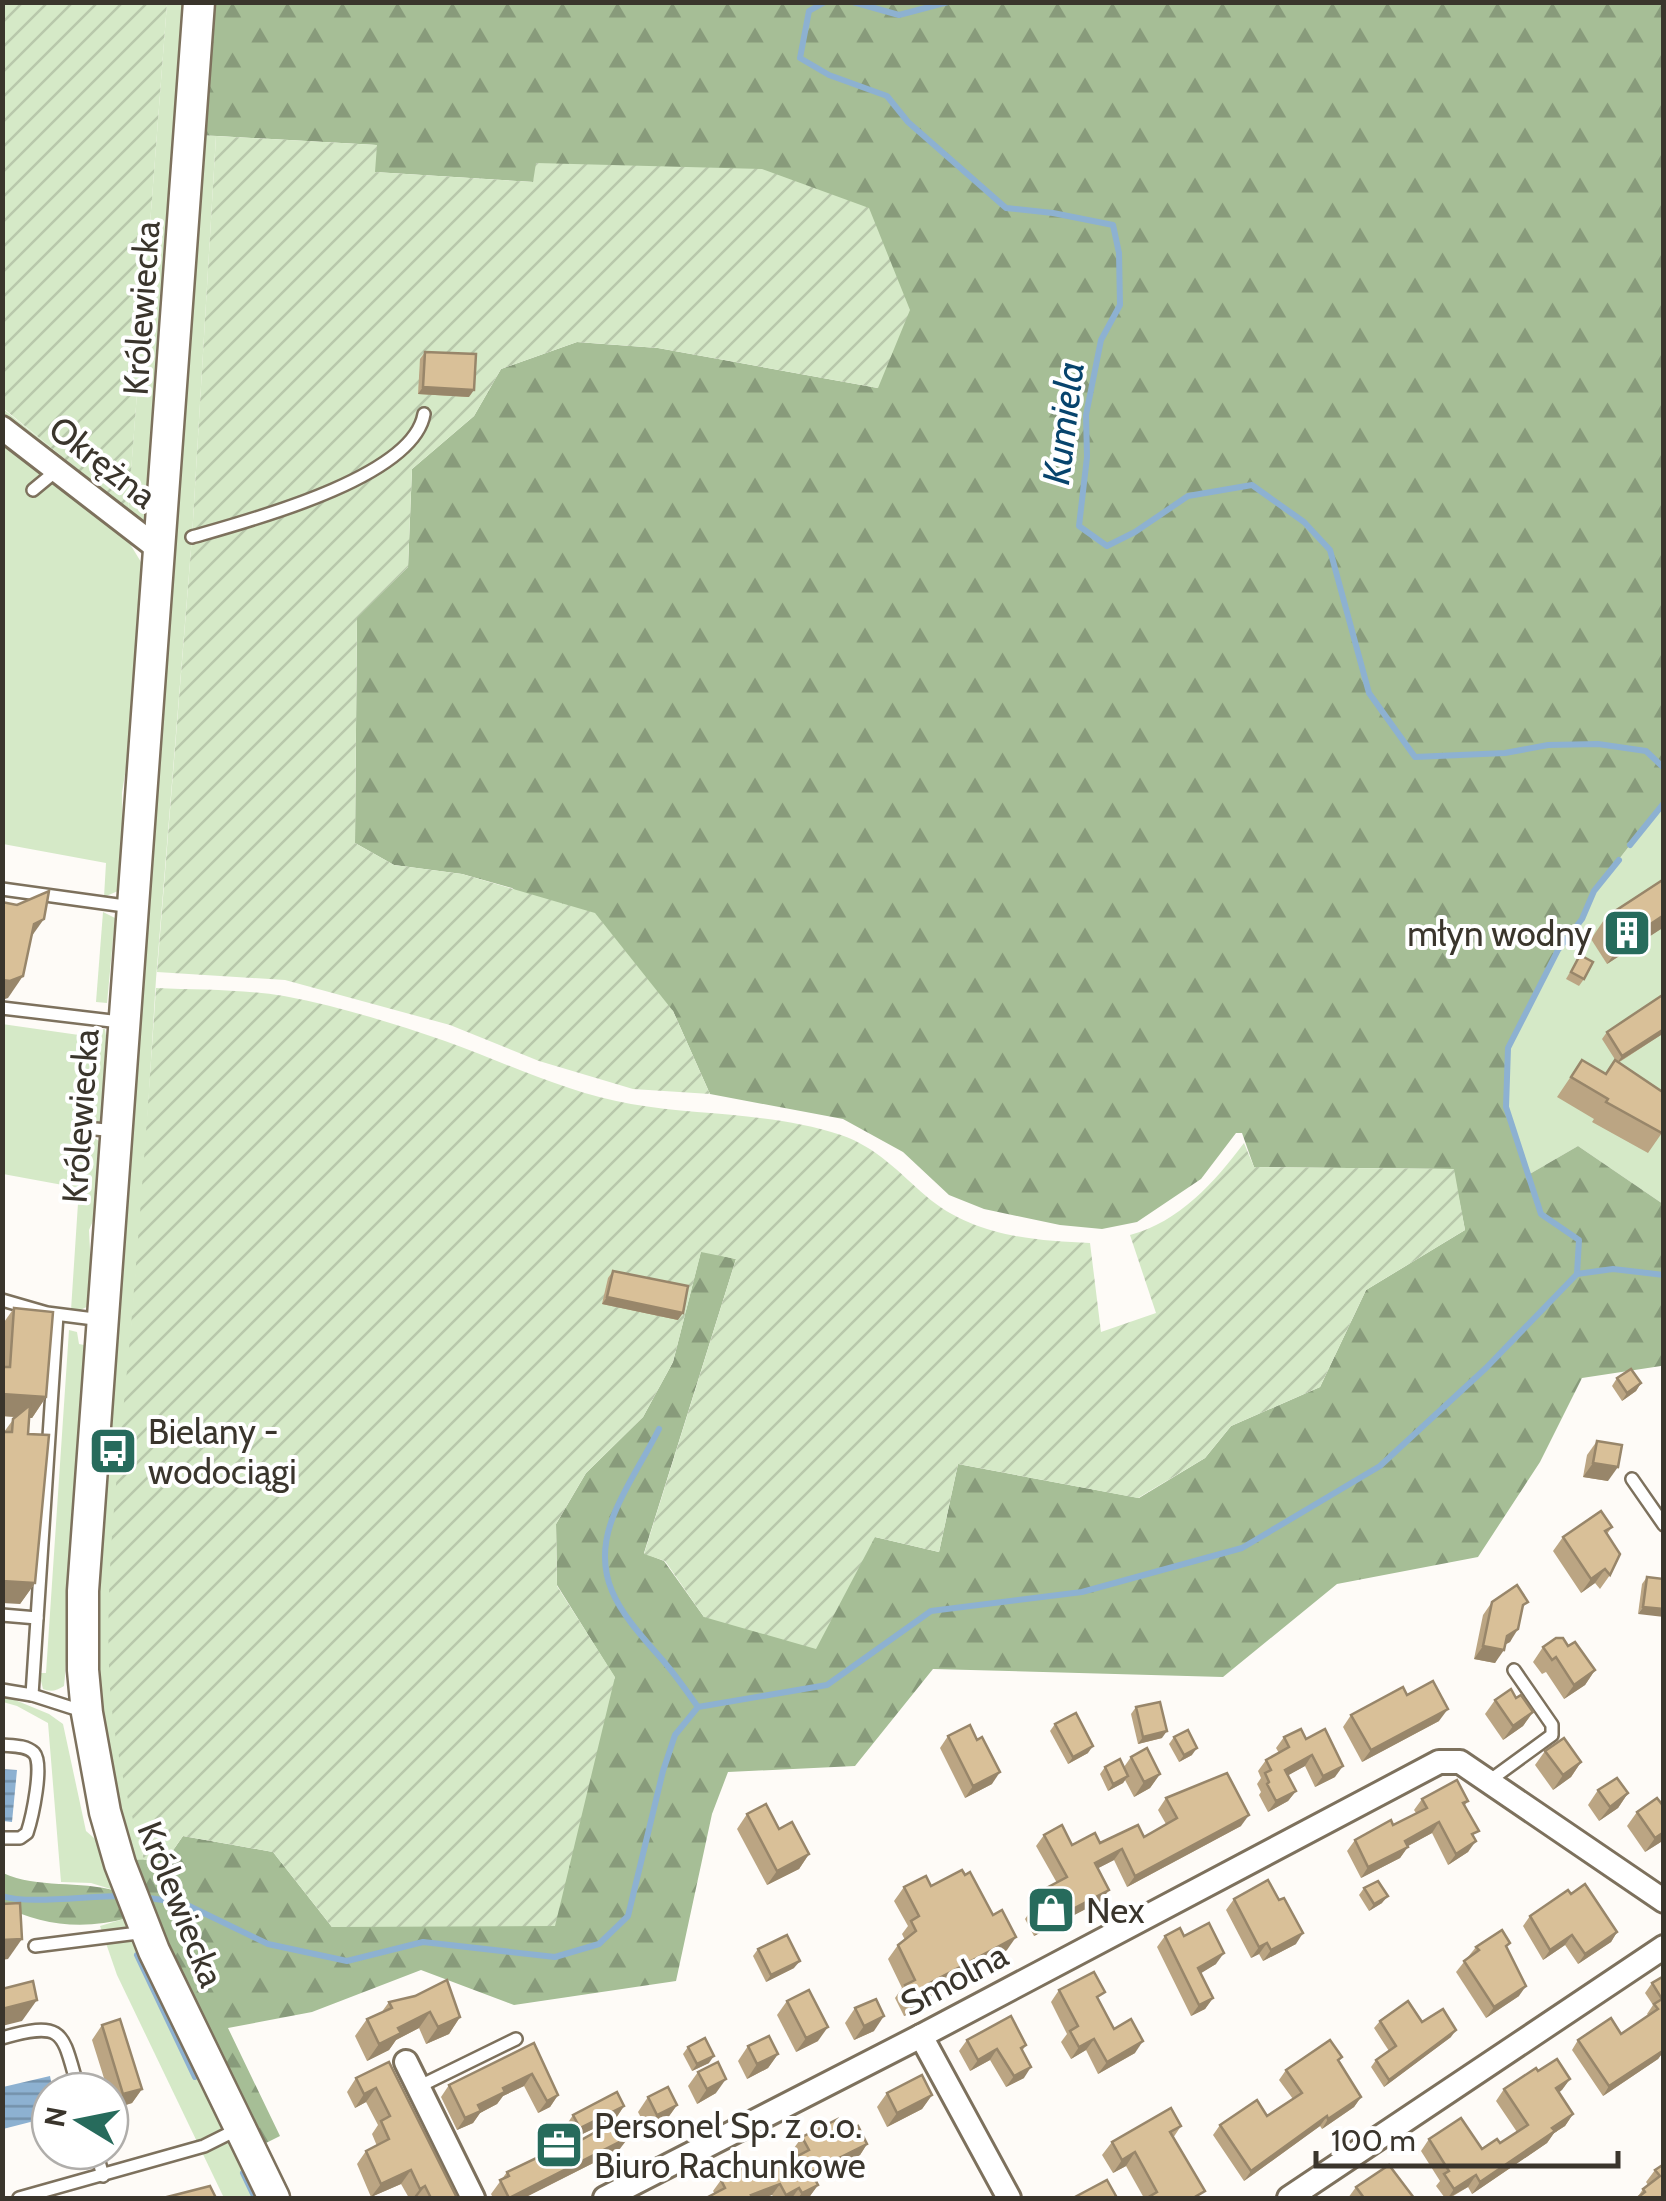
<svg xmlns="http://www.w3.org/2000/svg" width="1666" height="2201" font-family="Cabin,sans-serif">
<defs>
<pattern id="forest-firs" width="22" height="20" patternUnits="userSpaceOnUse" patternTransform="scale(2.5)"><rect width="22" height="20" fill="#a6be96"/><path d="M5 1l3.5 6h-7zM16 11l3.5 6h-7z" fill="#889b7b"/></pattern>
<pattern id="garden-furrows" width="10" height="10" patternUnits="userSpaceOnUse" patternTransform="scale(2.5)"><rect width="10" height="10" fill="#d5e9c7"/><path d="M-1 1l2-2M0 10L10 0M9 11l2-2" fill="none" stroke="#b8c8ab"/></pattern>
<pattern id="water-rules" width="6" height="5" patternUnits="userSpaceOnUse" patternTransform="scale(2.5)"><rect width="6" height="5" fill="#8db1d1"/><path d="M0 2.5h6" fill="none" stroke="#7491aa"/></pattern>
</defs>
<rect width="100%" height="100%" fill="#fefbf7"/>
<g fill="#d5e9c7">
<path d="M167,3H189L148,519L137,523L3,417L2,408L128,510Z"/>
<path d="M200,135L216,136L192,537L156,979L143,1190L110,1584C108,1679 118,1769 144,1860H131L110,1790L91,1620Z"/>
<path d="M2,441L43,473L30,487L52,480L130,544L141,562L147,586L137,699L122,793L123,836L118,891L104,897L106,863L3,844Z"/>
<path d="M1663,803V1204L1578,1146L1528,1175L1506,1107L1508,1048L1558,950L1582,919L1594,891Z"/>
<path d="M103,912L115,918L107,1003L96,1002Z"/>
<path d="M2,1024L93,1037L94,1029H105L109,1055L103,1120L102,1124L85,1133L103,1143L96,1214L89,1230L91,1270L89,1286L94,1292L89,1306L80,1310H71L79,1188L3,1174Z"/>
<path d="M85,1329L88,1334L65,1676L64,1686C56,1691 51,1692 43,1689L39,1673H46L69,1330L77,1332L79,1344L84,1345Z"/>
<path d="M3,1695L49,1714L63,1724L86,1831L102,1845L117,1891L91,1883L61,1882L48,1723L17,1706L3,1702Z"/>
<path d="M127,1918L263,2198H224L117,1975L100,1926Z"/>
</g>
<g fill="url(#forest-firs)">
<path d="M208,3H1663V803L1594,891L1582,919L1558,950L1508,1048L1506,1107L1528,1175L1578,1146L1663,1204V1369L1661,1366L1582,1378L1540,1462L1478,1557L1337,1584L1223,1677L933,1669L855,1766L728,1772L712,1814L676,1981L514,2005L421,1970L312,2012L228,2028L280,2136L260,2146L160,1941L131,1860L167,1859L183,1836L273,1852L332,1927L615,1678L557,1585L556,1524L586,1473L643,1417L673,1362L701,1251L736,1259L644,1553L664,1561L704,1617L875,1537L939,1552L958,1464L1139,1498L1205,1458L1231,1426L1320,1387L1366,1290L1465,1230L1453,1169L1254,1167L1242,1133H1236L1201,1179L1137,1222L1102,1229L1060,1225L984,1209L949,1195L903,1152L843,1119L710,1094L673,1011L512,888L462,874L394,865L355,843L357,617L408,567L412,469L474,416L501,369L577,342L658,348L878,388L537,163L534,182L374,172L376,145L200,135Z"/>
<path d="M3,1873C38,1889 79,1880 117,1891L127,1918C86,1930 39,1926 3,1905Z"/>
</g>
<g fill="url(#garden-furrows)">
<path d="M2,3H167L128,511L3,408Z"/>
<path d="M216,136L377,145L375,172L533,182L536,163L762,169L869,208L910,310L878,388L658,348L577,342L501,369L474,416L412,469L408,567L357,618L355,843L394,865L462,874L595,913L673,1011L710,1094L633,1089L539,1061L450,1025L285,980L157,972L192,537Z"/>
<path d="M156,988C198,990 242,989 284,996C338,1006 393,1023 445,1041C507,1063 566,1093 631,1104C700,1116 773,1112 841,1135C878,1148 898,1172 926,1196C971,1235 1032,1241 1090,1243L1101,1332L1156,1313L1130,1235C1179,1222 1215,1182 1244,1143L1254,1167L1454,1169L1465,1230L1366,1290L1320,1387L1231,1426L1205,1458L1138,1498L958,1464L939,1552L875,1537L816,1649L704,1617L665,1561L644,1554L736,1259L701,1252L673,1362L643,1417L586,1473L556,1524L557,1586L615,1677L555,1926L332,1927L273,1852L183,1836L167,1859L144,1860C128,1804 114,1746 110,1688C103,1572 120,1454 130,1338C140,1221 148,1105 156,988Z"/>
</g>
<g fill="url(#water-rules)">
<path d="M2,1769L17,1770L12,1822L3,1821Z"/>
<path d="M50,2076L53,2091H50V2117L3,2129V2087Z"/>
</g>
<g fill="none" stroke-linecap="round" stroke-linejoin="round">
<g stroke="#8db1d1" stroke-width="6">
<path d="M825,2L809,11L800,58L829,75L887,96L908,122L1006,208L1053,213L1113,225L1119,253L1120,305L1101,340L1086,415L1087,457L1079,526L1107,546L1135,532L1188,496L1252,485L1304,522L1330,550L1369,693L1415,757L1505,753L1548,745L1598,744L1646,751L1664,768"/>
<path d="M853,2L899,15L948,2"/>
<path d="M1630,845L1664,803"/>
<path d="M1577,1274L1579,1240L1541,1214L1506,1107L1508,1048L1558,950L1582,919L1594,891L1619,860"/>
<path d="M1577,1274L1613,1269L1664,1275"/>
<path d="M659,1429C645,1457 627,1483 615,1512C586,1579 624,1616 665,1663C677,1677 688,1693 698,1707"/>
<path d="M2,1896C28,1905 93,1895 125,1896"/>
<path d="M142,1897L183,1903L268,1944L347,1961L423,1942L555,1957L599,1944L628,1916L663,1771L675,1735L698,1707L827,1685L931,1611L1082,1592L1242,1548L1380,1466L1486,1368L1577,1274"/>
<path d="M137,1955L195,2077"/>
<path d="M243,2173L255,2198"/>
</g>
<g stroke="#7d715d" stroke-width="16">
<g id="service">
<path d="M33,490L56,471"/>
<path d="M192,537C248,521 413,478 424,414"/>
<path d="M2,889L132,907"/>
<path d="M2,1008L120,1022"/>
<path d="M85,1128L116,1131"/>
<path d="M2,1300L47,1313L102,1320"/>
<path d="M1632,1479L1664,1525"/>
<path d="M2,1615L37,1618"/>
<path d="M2,1690L32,1695L85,1712"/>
<path d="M32,1695L57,1315"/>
<path d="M2,1745C12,1746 26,1745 34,1753C44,1764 32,1818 27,1833L20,1838H2"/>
<path d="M1489,1781L1552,1735V1725L1514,1670"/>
<path d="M35,1946L146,1932"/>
<path d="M2,2038C67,2019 62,2034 79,2091"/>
<path d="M418,2087L516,2039"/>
<path d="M96,2151L103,2176"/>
<path d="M19,2198L204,2146L240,2128"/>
</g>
</g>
<g stroke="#7d715d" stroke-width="28">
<g id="minor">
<path d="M2,428L160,550"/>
<path d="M921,2036L1009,2198"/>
<path d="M406,2062L473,2198"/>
<path d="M605,2198L921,2036L1439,1762H1460L1664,1901"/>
<path d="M1289,2198L1664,1947"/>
</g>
</g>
<g stroke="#7d715d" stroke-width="35">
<path id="secondary" d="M199,2L83,1591V1670L87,1713L105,1812L120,1864L154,1951L274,2198"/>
</g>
<use href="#service" stroke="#fff" stroke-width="11"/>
<use href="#minor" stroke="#fff" stroke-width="22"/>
<use href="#secondary" stroke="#fff" stroke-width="30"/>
</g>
<g fill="#bba583">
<path d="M425,352L469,397L418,394L420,359Z"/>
<path d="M1664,879V927L1607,964L1591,939L1606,917Z"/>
<path d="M1580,955L1584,979L1579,986L1566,979Z"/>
<path d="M1664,994V1033L1618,1063L1664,1130L1648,1153L1592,1122L1594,1119L1557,1097L1582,1060L1605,1074L1615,1060L1616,1061L1602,1039L1607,1032Z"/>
<path d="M613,1271L678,1320L602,1304L608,1278Z"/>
<path d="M14,1308L46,1397L32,1418H29L28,1434L35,1583L20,1604L4,1432L15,1417L2,1416V1325Z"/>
<path d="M1617,1378L1641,1383L1636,1391L1622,1401L1612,1386Z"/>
<path d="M1597,1441L1608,1481L1583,1477L1587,1455Z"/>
<path d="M1612,1527L1607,1534L1610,1575L1600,1589L1595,1583L1581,1593L1553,1551L1563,1537Z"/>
<path d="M1647,1577L1664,1579L1638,1614L1642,1584Z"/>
<path d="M1492,1602L1522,1610L1510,1642L1505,1644L1495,1663L1474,1659L1483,1615Z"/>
<path d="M1568,1646L1595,1670L1585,1685L1564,1699L1546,1672L1542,1674L1533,1662L1543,1647Z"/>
<path d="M1407,1695L1439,1721L1362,1762L1343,1727L1351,1715Z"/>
<path d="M1516,1698L1533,1712L1523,1726L1503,1740L1485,1714L1495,1700Z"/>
<path d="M1136,1707L1162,1738L1138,1744L1131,1714Z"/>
<path d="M1055,1724L1088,1753L1068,1764L1050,1731Z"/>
<path d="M948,1736L992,1784L965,1798L940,1748Z"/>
<path d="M1174,1737L1192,1755L1179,1762L1169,1744Z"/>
<path d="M1284,1737L1306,1739L1335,1777L1315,1787L1305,1766L1288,1775L1296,1791L1288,1801L1268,1812L1259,1795L1261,1792L1257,1784L1261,1778L1258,1771L1266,1760L1279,1753L1276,1748Z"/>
<path d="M1545,1751L1581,1762L1571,1777L1553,1790L1535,1765Z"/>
<path d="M1131,1757L1160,1774L1150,1788L1134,1797L1125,1780L1123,1783L1108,1791L1100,1774L1105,1767H1124Z"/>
<path d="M1598,1790L1628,1793L1618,1808L1599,1821L1588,1805Z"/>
<path d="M1166,1798L1241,1826L1127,1887L1114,1860L1098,1868L1101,1901L1034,1936L1025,1919L1032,1909L1029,1905L1037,1893L1057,1883L1036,1846L1044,1835L1072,1845L1144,1837L1166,1824L1158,1810Z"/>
<path d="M1422,1799L1468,1801L1465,1805L1474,1837L1468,1852L1448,1865L1432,1833L1408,1846L1400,1858L1361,1878L1347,1851L1355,1840L1393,1825L1416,1813L1414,1810Z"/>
<path d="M1637,1812L1664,1840L1645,1852L1627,1826Z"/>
<path d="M747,1814L809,1854L799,1869L767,1885L737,1829Z"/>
<path d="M931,1886L1007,1950L933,1990L934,1992L925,2006L904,2016L895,1998L902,1988L888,1959L898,1945L905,1940L902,1934L908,1926L894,1901L904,1887Z"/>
<path d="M1364,1888L1382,1903L1369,1911L1359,1895Z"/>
<path d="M1571,1894L1617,1932L1611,1942L1578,1964L1565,1945L1543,1960L1523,1926L1530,1916Z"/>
<path d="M1234,1899L1296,1944L1263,1961L1259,1954L1251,1958L1226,1910Z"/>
<path d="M1165,1936H1184L1216,1964L1200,1973L1213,1998L1205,2009L1191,2016L1157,1947Z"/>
<path d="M1476,1947L1507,1948L1519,1996L1486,2018L1456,1972Z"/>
<path d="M758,1949L794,1968L766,1982L753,1956Z"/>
<path d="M1664,1976V2051L1658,2059L1603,2096L1572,2050L1578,2040L1621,2034L1648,2015L1647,2014L1653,2005L1645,1993L1652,1983Z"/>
<path d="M1059,1990L1099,2001L1114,2029L1135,2053L1098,2074L1086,2050L1071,2059L1061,2042L1067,2034L1051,2002Z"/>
<path d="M787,2001L818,2041L796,2052L777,2015Z"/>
<path d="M389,2002L460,2017L449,2034L426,2044L419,2028L396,2040L389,2050L367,2061L355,2036L367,2019L381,2013Z"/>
<path d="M855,2008L874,2031L854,2040L845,2023Z"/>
<path d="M1380,2021L1451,2037L1384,2087L1371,2067L1376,2060L1389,2051L1374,2028Z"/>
<path d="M102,2025L142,2089L132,2103L113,2109L110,2098V2091H108L92,2040Z"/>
<path d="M967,2040L1026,2045L1022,2051L1024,2078L1006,2087L990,2060L970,2071L959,2051Z"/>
<path d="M534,2043L558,2095L550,2107L538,2113L524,2086L503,2096L497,2104L480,2113L473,2123L457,2130L441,2097L449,2085Z"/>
<path d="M748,2046L778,2054L768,2068L747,2079L738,2061Z"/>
<path d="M688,2047L709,2063L692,2071L683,2054Z"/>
<path d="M389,2062L457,2198H409L401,2184L371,2197L357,2164L366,2151L377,2146L372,2134L378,2125L366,2102L355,2108L347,2092L356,2078Z"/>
<path d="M1339,2062L1361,2097L1354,2107L1322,2129L1320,2126L1244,2181L1213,2135L1220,2125L1267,2116L1293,2099L1279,2080L1286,2070Z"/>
<path d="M1538,2071L1570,2079L1559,2093L1573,2114L1565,2126L1554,2133L1547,2143L1472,2194L1468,2187L1450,2198H1445L1436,2186L1440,2181L1421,2151L1429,2139L1482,2149L1500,2143L1517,2132L1496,2101L1504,2089Z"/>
<path d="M698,2072L716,2093L697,2104L688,2086Z"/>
<path d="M887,2093L932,2095L922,2109L887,2127L877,2107Z"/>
<path d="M648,2097L677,2105L667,2119L647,2129L638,2112Z"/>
<path d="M624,2106L616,2118L578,2136L581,2140L619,2150L524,2198H493L491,2194L507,2172L538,2157L537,2153L546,2140L566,2129L565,2127L573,2115Z"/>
<path d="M1181,2126L1173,2138L1200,2198H1144L1126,2166L1113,2173L1102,2155L1112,2142Z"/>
<path d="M844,2133L867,2144L860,2155L814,2178L818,2185L810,2196L806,2198H774L772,2195L763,2198H706L715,2194L713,2191L721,2180L763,2174L798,2156L794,2148L802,2137Z"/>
<path d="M1664,2164V2198H1637L1643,2189L1648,2185L1646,2182L1655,2170Z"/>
<path d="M1356,2187L1414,2198H1348Z"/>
</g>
<g fill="#98866a">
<path d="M423,387L474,390L469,397L418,394Z"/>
<path d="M1664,915V927L1607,964L1622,943Z"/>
<path d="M44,919L29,940L34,924Z"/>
<path d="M23,976L8,998L2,1000V980Z"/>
<path d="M1664,1029V1033L1617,1063L1622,1056Z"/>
<path d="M607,1297L683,1313L678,1320L602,1304Z"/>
<path d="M1641,1383L1636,1391L1622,1401L1627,1393Z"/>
<path d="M2,1394L46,1397L32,1418L2,1416Z"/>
<path d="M1593,1463L1618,1467L1608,1481L1583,1477Z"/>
<path d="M1605,1569L1595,1583L1581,1593L1591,1579Z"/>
<path d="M2,1581L35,1583L20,1604L2,1603Z"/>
<path d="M1643,1607L1664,1609V1617L1638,1614Z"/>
<path d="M1518,1629L1510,1642L1498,1649L1507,1636Z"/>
<path d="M1483,1646L1504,1650L1495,1663L1474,1659Z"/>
<path d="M1595,1670L1585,1685L1564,1699L1574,1685Z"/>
<path d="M1448,1709L1439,1721L1362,1762L1371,1750Z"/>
<path d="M1533,1712L1523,1726L1503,1740L1513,1726Z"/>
<path d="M1167,1731L1162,1738L1138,1744L1143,1737Z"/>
<path d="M1093,1746L1088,1753L1068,1764L1073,1757Z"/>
<path d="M1197,1748L1192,1755L1179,1762L1184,1755Z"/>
<path d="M1312,1755L1305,1766L1278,1781L1285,1770Z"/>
<path d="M1581,1762L1571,1777L1553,1790L1563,1775Z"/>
<path d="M1343,1766L1335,1777L1315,1787L1323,1776Z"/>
<path d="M1000,1772L992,1784L965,1798L973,1786Z"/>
<path d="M1160,1774L1150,1788L1134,1797L1144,1782Z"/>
<path d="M1128,1776L1123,1783L1108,1791L1113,1784Z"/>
<path d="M1296,1791L1288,1801L1268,1812L1276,1801Z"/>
<path d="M1628,1793L1618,1808L1599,1821L1610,1807Z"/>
<path d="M1249,1815L1241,1826L1127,1887L1135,1876Z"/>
<path d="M1439,1822L1432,1833L1397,1852L1405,1841Z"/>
<path d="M1664,1832V1840L1645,1852L1655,1838Z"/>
<path d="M1476,1841L1468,1852L1448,1865L1456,1854Z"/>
<path d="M1408,1847L1400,1858L1361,1878L1368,1867Z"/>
<path d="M1122,1849L1114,1860L1087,1874L1095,1863Z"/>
<path d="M809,1854L799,1869L767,1885L777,1871Z"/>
<path d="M1109,1890L1101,1901L1034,1936L1042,1925Z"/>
<path d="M1388,1896L1382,1903L1369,1911L1374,1904Z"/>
<path d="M1617,1932L1611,1942L1578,1964L1585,1954Z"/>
<path d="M1303,1933L1296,1944L1263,1961L1271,1950Z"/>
<path d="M1572,1935L1565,1945L1543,1960L1550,1950Z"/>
<path d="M1016,1937L1007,1950L920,1997L930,1983Z"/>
<path d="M22,1939L8,1959L2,1960V1940Z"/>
<path d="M1267,1943L1259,1954L1251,1958L1259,1947Z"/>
<path d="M1224,1953L1216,1964L1190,1980L1198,1968Z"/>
<path d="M800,1961L794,1968L766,1982L771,1975Z"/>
<path d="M1526,1986L1519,1996L1486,2018L1494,2007Z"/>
<path d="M934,1992L925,2006L904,2016L914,2002Z"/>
<path d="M1213,1998L1205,2009L1191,2016L1199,2005Z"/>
<path d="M37,2000L22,2021L2,2026V2009Z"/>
<path d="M430,2012L419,2028L396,2040L389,2050L367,2061L379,2044L398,2028Z"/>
<path d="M884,2016L874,2031L854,2040L864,2026Z"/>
<path d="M460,2017L449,2034L426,2044L438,2027Z"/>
<path d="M828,2027L818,2041L796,2052L806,2038Z"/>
<path d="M1456,2030L1451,2037L1384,2087L1389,2080Z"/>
<path d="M1094,2039L1086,2050L1071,2059L1079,2047Z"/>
<path d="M1143,2041L1135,2053L1098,2074L1107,2062Z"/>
<path d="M1664,2045V2051L1658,2059L1603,2096L1609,2086Z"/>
<path d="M997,2049L990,2060L970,2071L978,2060Z"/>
<path d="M778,2054L768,2068L747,2079L757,2064Z"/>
<path d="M714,2056L709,2063L692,2071L697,2064Z"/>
<path d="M1031,2067L1024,2078L1006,2087L1014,2076Z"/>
<path d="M532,2074L524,2086L503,2096L497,2104L480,2113L473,2123L457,2130L465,2118L478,2105L503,2088Z"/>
<path d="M726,2079L716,2093L697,2104L707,2089Z"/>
<path d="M1570,2079L1562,2090L1548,2100L1556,2088Z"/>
<path d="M376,2088L366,2102L355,2108L364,2094Z"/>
<path d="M142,2089L132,2103L113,2109L123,2094Z"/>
<path d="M558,2095L550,2107L538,2113L547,2101Z"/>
<path d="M932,2095L922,2109L887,2127L897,2113Z"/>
<path d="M1361,2097L1354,2107L1322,2129L1328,2119Z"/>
<path d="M677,2105L667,2119L647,2129L657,2115Z"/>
<path d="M624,2106L616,2118L572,2139L580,2128Z"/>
<path d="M1573,2114L1565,2126L1554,2133L1547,2143L1472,2194L1480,2182Z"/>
<path d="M1327,2116L1320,2126L1244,2181L1251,2171Z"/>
<path d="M629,2137L619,2150L524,2198H508Z"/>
<path d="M867,2144L860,2155L803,2184L811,2172Z"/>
<path d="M1135,2152L1126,2166L1113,2173L1122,2160Z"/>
<path d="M411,2170L401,2184L371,2197L381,2184Z"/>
<path d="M1476,2175L1468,2187L1448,2198L1454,2189Z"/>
<path d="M780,2184L772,2195L763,2198H748L751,2195Z"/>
<path d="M818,2185L810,2196L806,2198H798L802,2193Z"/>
<path d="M425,2186L416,2198H413L420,2189Z"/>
<path d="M799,2188L792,2198H783L786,2195Z"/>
</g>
<g fill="#d9c098" stroke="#98866a" stroke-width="2.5">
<path d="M425,352L476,354L474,390L423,387Z"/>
<path d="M1664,879V915L1622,943L1606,917Z"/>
<path d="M49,891L44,919L34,924L23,976L10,981L2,980V902L17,905Z"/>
<path d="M1580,955L1593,962L1584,979L1571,972Z"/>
<path d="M1664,994V1029L1622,1056L1607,1032Z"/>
<path d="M1582,1060L1606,1074L1615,1060L1664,1093V1130L1662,1133L1606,1102L1608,1099L1571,1077Z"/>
<path d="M613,1271L688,1286L683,1313L607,1297Z"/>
<path d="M14,1308L53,1312L46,1397L2,1394V1367H10Z"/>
<path d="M1631,1369L1641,1383L1627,1393L1617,1378Z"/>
<path d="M30,1405L28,1434L49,1435L35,1583L2,1581V1432H12L13,1419Z"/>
<path d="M1597,1441L1622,1445L1618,1467L1593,1463Z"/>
<path d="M1601,1511L1612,1527L1605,1531L1620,1554L1610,1575L1605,1569L1591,1579L1563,1537Z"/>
<path d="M1647,1577L1664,1579V1609L1643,1607Z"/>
<path d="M1517,1585L1528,1602L1523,1605L1518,1629L1507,1636L1504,1650L1483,1646L1492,1602Z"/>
<path d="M1556,1638H1563L1568,1646L1575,1642L1595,1670L1574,1685L1556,1657L1552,1660L1543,1647Z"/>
<path d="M1433,1681L1448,1709L1371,1750L1351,1715L1403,1687L1407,1695Z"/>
<path d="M1511,1689L1516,1698L1521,1695L1533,1712L1513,1726L1495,1700Z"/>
<path d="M1160,1702L1167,1731L1143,1737L1136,1707Z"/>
<path d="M1076,1713L1093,1746L1073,1757L1055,1724Z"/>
<path d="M970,1725L977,1740L982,1737L1000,1772L973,1786L948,1736Z"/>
<path d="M1301,1729L1306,1739L1325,1729L1343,1766L1323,1776L1312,1755L1285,1770L1296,1791L1276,1801L1267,1784L1269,1782L1265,1773L1271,1770L1266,1760L1289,1747L1284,1737Z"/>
<path d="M1188,1730L1197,1748L1184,1755L1174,1737Z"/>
<path d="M1564,1738L1581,1762L1563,1775L1545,1751Z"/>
<path d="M1147,1748L1160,1774L1144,1782L1131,1757Z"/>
<path d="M1120,1759L1128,1776L1113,1784L1105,1767Z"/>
<path d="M1227,1773L1249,1815L1135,1876L1122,1849L1095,1863L1109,1890L1042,1925L1033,1908L1042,1902L1037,1893L1067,1877L1044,1835L1062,1825L1072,1845L1095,1833L1100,1843L1138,1825L1144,1837L1177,1818L1166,1798Z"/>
<path d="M1617,1778L1628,1793L1610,1807L1598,1790Z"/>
<path d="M1457,1780L1468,1801L1463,1803L1479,1831L1472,1834L1476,1841L1456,1854L1439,1822L1405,1841L1408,1847L1368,1867L1355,1840L1391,1820L1393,1825L1427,1808L1422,1799Z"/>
<path d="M1657,1798L1664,1807V1832L1655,1838L1637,1812Z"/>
<path d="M766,1804L779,1829L792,1822L809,1854L777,1871L747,1814Z"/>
<path d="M962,1870L965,1875L970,1872L993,1915L1002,1910L1016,1937L930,1983L934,1992L914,2002L905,1985L915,1980L898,1945L916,1931L911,1921L919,1916L904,1887L926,1876L931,1886Z"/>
<path d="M1268,1880L1279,1900L1284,1898L1303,1933L1271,1950L1267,1943L1259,1947L1234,1899Z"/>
<path d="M1378,1881L1388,1896L1374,1904L1364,1888Z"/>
<path d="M1585,1884L1617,1932L1585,1954L1572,1935L1550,1950L1530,1916L1568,1890L1571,1894Z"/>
<path d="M20,1903L22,1939L2,1940V1904Z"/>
<path d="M1209,1923L1224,1953L1198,1968L1213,1998L1199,2005L1165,1936L1180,1928L1184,1936Z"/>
<path d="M1502,1930L1510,1943L1506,1946L1526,1986L1494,2007L1464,1961L1479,1950L1476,1947Z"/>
<path d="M787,1935L800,1961L771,1975L758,1949Z"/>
<path d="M1094,1972L1105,1992L1097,1997L1114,2029L1131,2019L1143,2041L1107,2062L1094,2039L1079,2047L1070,2031L1078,2026L1059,1990Z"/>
<path d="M1664,1976V2050L1609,2086L1578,2040L1611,2018L1621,2034L1658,2009L1654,2004L1662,1999L1652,1983Z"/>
<path d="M447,1980L460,2017L438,2027L430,2012L398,2028L401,2033L379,2044L367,2019L392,2008L389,2002L415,1996Z"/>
<path d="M33,1981L37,2000L2,2009V1989Z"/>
<path d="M809,1990L828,2027L806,2038L787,2001Z"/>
<path d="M876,1999L884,2016L864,2026L855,2008Z"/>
<path d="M1408,2001L1422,2022L1443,2009L1456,2030L1389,2080L1376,2060L1396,2046L1380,2021Z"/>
<path d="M1011,2016L1026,2045L1021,2048L1031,2067L1014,2076L997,2049L978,2060L967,2040Z"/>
<path d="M120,2019L142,2089L123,2094L102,2025Z"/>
<path d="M769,2036L778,2054L757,2064L748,2046Z"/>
<path d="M705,2038L714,2056L697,2064L688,2047Z"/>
<path d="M1330,2040L1342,2057L1338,2060L1361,2097L1328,2119L1327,2116L1251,2171L1220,2125L1257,2100L1267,2116L1302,2093L1286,2070Z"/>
<path d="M534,2043L558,2095L547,2101L532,2074L503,2088L505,2092L478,2105L481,2111L465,2118L449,2085Z"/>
<path d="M1557,2059L1570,2079L1556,2088L1573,2114L1552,2128L1555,2131L1480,2182L1476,2175L1454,2189L1444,2174L1449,2171L1429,2139L1461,2118L1482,2149L1497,2139L1500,2143L1528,2125L1504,2089L1536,2068L1538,2071Z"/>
<path d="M389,2062L457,2198H431L425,2186L420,2189L411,2170L381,2184L366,2151L389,2139L381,2121L390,2116L376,2088L364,2094L356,2078Z"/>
<path d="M718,2062L726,2079L707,2089L698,2072Z"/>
<path d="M922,2075L932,2095L897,2113L887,2093Z"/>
<path d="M668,2087L677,2105L657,2115L648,2097Z"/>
<path d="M617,2092L624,2106L580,2128L573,2115Z"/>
<path d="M1171,2108L1181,2126L1170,2132L1205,2191L1193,2198H1147L1157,2192L1135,2152L1122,2160L1112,2142Z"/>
<path d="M619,2119L629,2137L509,2198L500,2180L509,2176L507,2172L549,2152L546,2140L573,2125L581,2140Z"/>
<path d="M838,2119L844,2133L858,2126L867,2144L811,2172L818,2185L802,2193L799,2188L786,2195L780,2184L751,2195L753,2198H706L725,2188L721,2180L756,2161L763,2174L809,2150L802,2137Z"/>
<path d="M1664,2164V2198H1637L1645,2192L1643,2189L1660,2176L1655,2170Z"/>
<path d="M1389,2165L1414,2198H1364L1356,2187Z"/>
<path d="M1107,2180L1116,2196L1113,2198H1073Z"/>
<path d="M210,2186L216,2198H163Z"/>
</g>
<defs>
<g id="building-square" transform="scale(2.5)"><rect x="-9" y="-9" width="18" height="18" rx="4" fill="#276b5c" stroke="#fff"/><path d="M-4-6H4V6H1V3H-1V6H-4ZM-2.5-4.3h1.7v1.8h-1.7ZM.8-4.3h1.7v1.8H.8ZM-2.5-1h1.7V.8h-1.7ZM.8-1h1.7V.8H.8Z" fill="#fff"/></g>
<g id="bus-square" transform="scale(2.5)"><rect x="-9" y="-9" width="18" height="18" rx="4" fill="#276b5c" stroke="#fff"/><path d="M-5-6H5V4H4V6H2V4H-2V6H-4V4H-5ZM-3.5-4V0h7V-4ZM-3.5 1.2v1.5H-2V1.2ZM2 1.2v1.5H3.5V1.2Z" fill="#fff"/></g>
<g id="shop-square" transform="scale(2.5)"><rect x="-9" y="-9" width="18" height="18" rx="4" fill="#276b5c" stroke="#fff"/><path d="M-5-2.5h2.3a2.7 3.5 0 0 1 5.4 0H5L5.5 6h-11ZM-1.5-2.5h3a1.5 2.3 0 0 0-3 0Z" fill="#fff"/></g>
<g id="office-square" transform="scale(2.5)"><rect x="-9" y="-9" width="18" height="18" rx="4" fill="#276b5c" stroke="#fff"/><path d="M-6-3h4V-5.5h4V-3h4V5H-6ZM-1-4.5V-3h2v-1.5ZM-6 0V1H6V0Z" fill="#fff"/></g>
</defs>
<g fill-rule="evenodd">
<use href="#building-square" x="1627" y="933"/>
<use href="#bus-square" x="113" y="1451"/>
<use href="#shop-square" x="1051" y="1910"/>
<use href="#office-square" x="559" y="2145"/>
</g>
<g text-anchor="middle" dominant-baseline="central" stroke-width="8" stroke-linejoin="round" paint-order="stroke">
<g font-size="35" fill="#3a352c" stroke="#fff">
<text transform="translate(141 308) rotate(-86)">Królewiecka</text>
<text transform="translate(103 462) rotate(38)">Okrężna</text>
<text transform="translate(80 1116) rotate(-86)">Królewiecka</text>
<text transform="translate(181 1904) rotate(68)">Królewiecka</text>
<text transform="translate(954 1979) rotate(-28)">Smolna</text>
</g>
<g font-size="35" fill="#3a352c" stroke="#fff" text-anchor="start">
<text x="1592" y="933" text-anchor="end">młyn wodny</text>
<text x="148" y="1431">Bielany -<tspan x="148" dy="40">wodociągi</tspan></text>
<text x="1086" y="1910">Nex</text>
<text x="594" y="2125">Personel Sp. z o.o.<tspan x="594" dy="40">Biuro Rachunkowe</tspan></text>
</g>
<g font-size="38" font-style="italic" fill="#07446d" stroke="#fff">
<text transform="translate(1063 423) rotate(-83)">Kumiela</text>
</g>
</g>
<rect width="1666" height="2201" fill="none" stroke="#3a352c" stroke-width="10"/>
<g transform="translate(80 2121) rotate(280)"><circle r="48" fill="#ffffff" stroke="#b0aeab" stroke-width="2.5"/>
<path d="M0-8L18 38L0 25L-18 38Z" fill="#276b5c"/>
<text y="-15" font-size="28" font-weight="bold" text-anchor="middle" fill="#3a352c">N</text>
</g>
<path d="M1316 2151v15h302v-15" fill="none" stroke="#3a352c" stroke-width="5"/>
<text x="1331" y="2151" font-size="30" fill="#3a352c" stroke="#ffffff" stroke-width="8" paint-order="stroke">100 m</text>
</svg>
